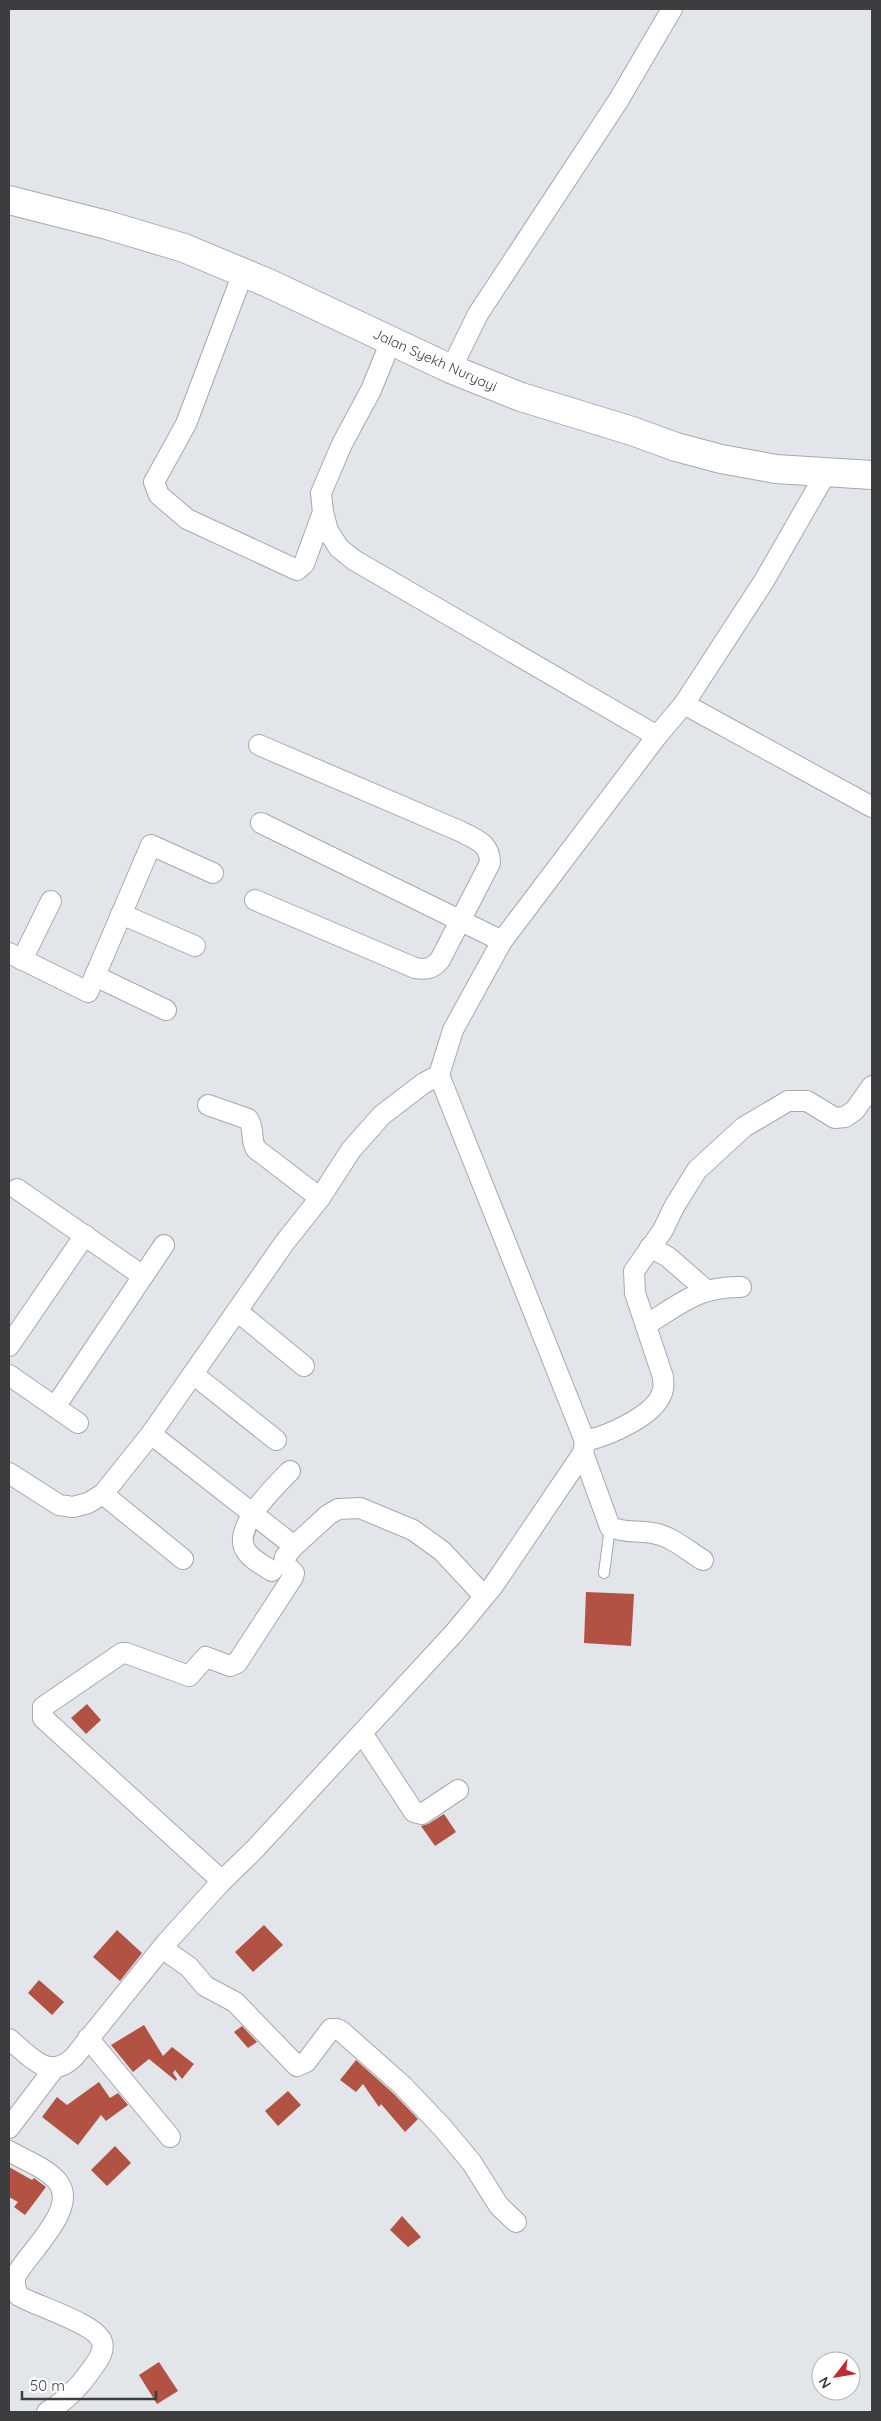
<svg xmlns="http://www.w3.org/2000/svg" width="881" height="2421" font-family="Quicksand,sans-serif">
<rect width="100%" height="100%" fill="#e2e6ea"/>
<g fill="#b25242">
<path d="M586,1592L634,1594L631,1646L584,1643Z"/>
<path d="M87,1704L101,1720L86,1734L71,1718Z"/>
<path d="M444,1814L456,1832L435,1846L421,1826L428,1824Z"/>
<path d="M264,1925L283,1945L253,1972L235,1952Z"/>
<path d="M117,1930L142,1953L120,1981L93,1957Z"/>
<path d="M39,1980L64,2002L52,2015L28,1993Z"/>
<path d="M144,2025L163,2056L172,2047L194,2064L182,2079L175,2070L173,2073L177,2079L176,2081L149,2059L133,2072L111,2045Z"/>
<path d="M242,2026L257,2042L248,2048L234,2032Z"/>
<path d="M356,2060L394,2094L418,2119L405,2132L381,2104L379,2107L363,2084L356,2092L340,2080Z"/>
<path d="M99,2082L110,2098L118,2093L128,2105L106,2121L101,2115L78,2145L42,2117L57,2097L67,2105Z"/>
<path d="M288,2091L301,2105L278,2126L265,2111Z"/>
<path d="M115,2146L131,2163L107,2186L91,2170Z"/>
<path d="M9,2167L32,2180L34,2178L46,2187L25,2215L14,2207L18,2202L9,2197Z"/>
<path d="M402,2216L421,2237L408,2247L390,2230Z"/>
<path d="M159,2362L178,2391L157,2404L139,2375Z"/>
</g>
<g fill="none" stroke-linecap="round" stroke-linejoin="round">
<g stroke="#a5a8ac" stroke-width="12">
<path id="lane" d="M604,1573L610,1527"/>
</g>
<g stroke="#a5a8ac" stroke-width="22">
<g id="street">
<path d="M243,273L186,424L154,482L159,495L187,519L297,570L304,564L323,512"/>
<path d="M391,341L371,390L342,444L321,493L323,512L328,531L339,548L354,560L657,736"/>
<path d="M451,369L478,314L618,101L672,9"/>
<path d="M684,704L872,807"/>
<path d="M261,823L502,941"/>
<path d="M255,900L415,968C426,970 432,969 440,960L490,863C490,844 477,840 462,832L259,745"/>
<path d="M121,914L195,946"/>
<path d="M9,953L88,992L151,845L213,873"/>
<path d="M22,960L51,901"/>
<path d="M95,976L166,1010"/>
<path d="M208,1105L248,1119C255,1129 250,1139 256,1149L320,1198"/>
<path d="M17,1189L143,1276"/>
<path d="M650,1247L668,1257L706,1290"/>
<path d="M237,1311L304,1366"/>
<path d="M646,1325C680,1304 699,1286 741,1287"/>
<path d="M9,1346L85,1235"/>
<path d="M193,1374L276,1440"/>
<path d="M9,1375L78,1423"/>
<path d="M55,1407L164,1245"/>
<path d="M151,1434L294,1546"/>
<path d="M585,1441C607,1436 659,1415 663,1389C664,1386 663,1381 663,1377L635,1293L634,1271L663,1230L674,1207L697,1170L744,1127L788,1101H807L835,1118L845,1117L855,1110L872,1086"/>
<path d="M583,1453L610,1527C628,1534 635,1530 652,1533C670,1535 688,1551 703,1560"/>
<path d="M9,1473L59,1505L73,1507L88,1503L103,1494L151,1434L285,1242L320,1198L351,1150L382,1115L424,1083L439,1075"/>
<path d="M103,1494L183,1559"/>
<path d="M272,1571C263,1565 250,1559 245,1549C233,1527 276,1485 290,1471"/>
<path d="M362,1733L414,1812L422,1814L458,1790"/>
<path d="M222,1881L43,1718V1707L122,1653H126L189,1676L206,1657L230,1666L237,1663L293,1577L294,1573L284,1563L285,1557L294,1546L328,1515L338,1509L360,1508L413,1530L442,1551L484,1596"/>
<path d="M162,1948L189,1967L205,1986L235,2002L297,2066L306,2062L331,2029H337L341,2031L402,2085L442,2127L472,2163L499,2206L516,2222"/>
<path d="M88,2038L170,2137"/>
<path d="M9,2039C30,2056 49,2082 74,2057L166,1943L222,1881L254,1850L455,1632L493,1586L583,1453L585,1441L439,1075L453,1030L502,941L657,736L684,704L764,581L826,473"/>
<path d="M9,2128L53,2070"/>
<path d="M9,2151C24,2160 47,2168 58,2182C79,2209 28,2252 15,2277V2287L19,2296C36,2306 97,2324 102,2342C105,2352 97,2362 91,2370C80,2386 64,2402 47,2412"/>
</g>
</g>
<g stroke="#a5a8ac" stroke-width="30">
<path id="secondary" d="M9,200L107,225L184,248L268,283L451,369L521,397L632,431L676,447L721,459L776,469L872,475"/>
</g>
<use href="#lane" stroke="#fff" stroke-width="10"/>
<use href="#street" stroke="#fff" stroke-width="20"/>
<use href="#secondary" stroke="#fff" stroke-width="28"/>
</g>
<g text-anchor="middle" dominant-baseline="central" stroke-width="5" stroke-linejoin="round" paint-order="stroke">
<g font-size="14" fill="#3b3d3f" stroke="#fff">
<text transform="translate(435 360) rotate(24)">Jalan Syekh Nuryayi</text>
</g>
</g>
<rect width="881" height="2421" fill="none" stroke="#3b3d3f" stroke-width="20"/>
<g transform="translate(836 2376) rotate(239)"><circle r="24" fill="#ffffff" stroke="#b1b1b2"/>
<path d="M0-4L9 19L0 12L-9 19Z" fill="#bc2c30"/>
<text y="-8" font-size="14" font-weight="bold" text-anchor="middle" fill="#3b3d3f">N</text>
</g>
<path d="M22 2391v8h134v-8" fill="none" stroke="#3b3d3f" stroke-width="2.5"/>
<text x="30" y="2391" font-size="15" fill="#3b3d3f" stroke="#ffffff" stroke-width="4" paint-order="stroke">50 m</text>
</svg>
